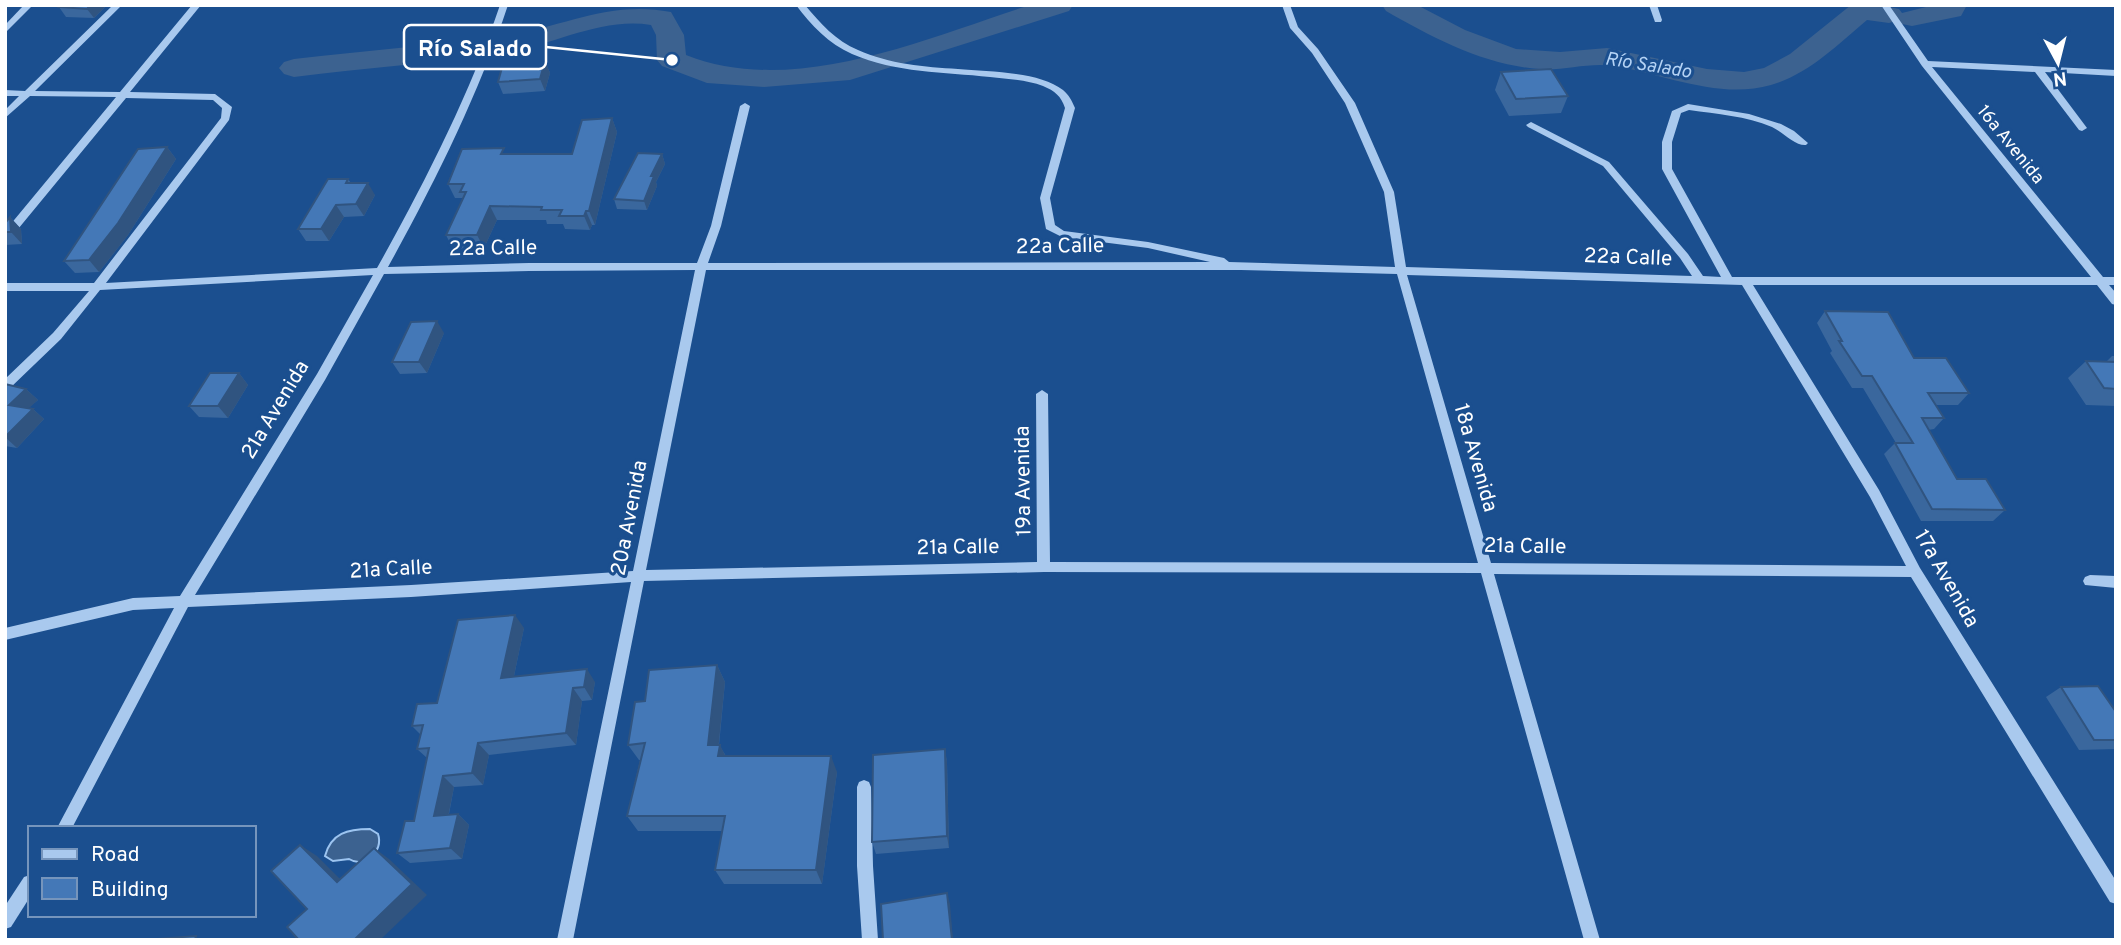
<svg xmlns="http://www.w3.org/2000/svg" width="2121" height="945" font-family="Overpass,sans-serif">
<rect width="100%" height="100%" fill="#1b4f8f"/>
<path fill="#3c6290" stroke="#9cc4f0" stroke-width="2" d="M370,829L378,834C384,851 365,869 349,859L333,861L325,856C331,833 348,829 370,829Z"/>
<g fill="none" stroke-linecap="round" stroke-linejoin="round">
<g fill="#3c6290" fill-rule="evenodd">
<path d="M1030,5H1073L1069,11L850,80L764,87L707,83L662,66L657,60L656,35L651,25C603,17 555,44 509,52C438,63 365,68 294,77L284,74L279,68L284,62L294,59C365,51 437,45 508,35C566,26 610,0 671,12L684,35L686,55C794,98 926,38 1030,5Z"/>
<path d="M1382,5H1417L1465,30L1516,49L1560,52L1607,48L1707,69L1744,72L1764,68L1790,54L1851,5H1879L1899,9L1902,13L1934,5H1967L1961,16L1912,26L1902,24L1899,20L1889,23L1867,20C1837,45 1809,74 1771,85C1719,100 1664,74 1614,66C1589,62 1564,71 1539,69C1484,65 1433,38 1386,11Z"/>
</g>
<g fill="#a9c9ee" fill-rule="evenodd">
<path d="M24,5H33L5,33V25Z"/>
<path d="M113,5H122L35,91L120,92L192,5H201L130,92L215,94L232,107L229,120L106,283L377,268C424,184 469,96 500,5H508C478,96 434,184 388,267L529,263H697L711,226L740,106L745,103L750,106L721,226L708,263L1210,262L1148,248L1062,237L1046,229L1040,198L1065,108C1061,96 1055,91 1043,86C1027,80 1008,79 990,77C944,72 896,73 852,54C829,44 811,25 796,5H805C820,23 836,41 858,50C889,64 925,67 958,69C988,72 1039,71 1063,90C1069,95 1072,101 1075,108L1050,198L1055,225L1064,231L1148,242L1224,258L1229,262L1395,267L1384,192L1345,103L1312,53L1290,28L1282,5H1290L1298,27L1318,49L1355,103L1394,192L1406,267L1692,276L1680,258L1603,166L1528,127L1526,125L1531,122L1609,162L1688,254L1703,276L1721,277L1662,169V142L1672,111L1688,104L1749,114L1781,124L1794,131L1808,143L1806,145C1795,146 1783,132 1772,127C1746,116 1717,114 1689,110L1681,113L1672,142V169L1732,277H2091L1922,66L1881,5H1889L1928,61L2116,70V76L2045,72L2087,128L2082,131L2079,130L2035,72L1932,67L2103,277H2116V285H2109L2116,293V305L2112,304L2097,285H1753L1879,490L1920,568L2116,881V904L2110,902L1911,577L1494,574L1600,940H1584L1481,573L1044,572L644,581L573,940H557L631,582L411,597L188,607L72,828H57L174,608L133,610L5,640V628L133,598L180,596L317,374L373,275L100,290L61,339L9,389L5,390V379L53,333L89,291H5V283H94L221,118L222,108L213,100L126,98L9,240L5,241V231L116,97L30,96L5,118V110L19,96H5V90L25,91ZM695,270L633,571L411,585L195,595L325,380L384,274L529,271ZM706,270H1241L1397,274L1478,563L1050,562L1048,394L1042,390L1036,394L1037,562L646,570ZM1407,275L1742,285L1870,497L1906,566L1491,563Z"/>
<path d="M1649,5H1657L1662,20L1661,22H1655Z"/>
<path d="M2090,575L2116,576V588L2085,585L2083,581L2085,577Z"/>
<path d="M864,780L869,782L871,787L873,866L878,940H862L857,866V787L859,782Z"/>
<path d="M30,875V897L11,927L5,929V906L24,877Z"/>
</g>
</g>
<g fill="#3a679d">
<path d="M61,5H107L94,18L66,17L59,7Z"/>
<path d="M545,61L550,73L545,91L503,94L498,82Z"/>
<path d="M1501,72L1568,96L1561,113L1509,116L1495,90Z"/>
<path d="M612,118L617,132L595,225H592L590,230L565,229L563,224H547L546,220H497L484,248L453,249L446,235L463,199V198H455L448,184L507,154H572Z"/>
<path d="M167,147L176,159L128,235L99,272L75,273L64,261Z"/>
<path d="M662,154L665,164L656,182L657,186L647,210L617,209L614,199Z"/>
<path d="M348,179L351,183L375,195L364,216L344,217L329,241H306L298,229Z"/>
<path d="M10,217L21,229L22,244L5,245V223Z"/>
<path d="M1825,311L1914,358L1969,393L1958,405H1936L1944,418L1934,429L1928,430L1957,479L2005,510L1993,521H1921L1884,454L1895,443H1896L1863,388H1852L1830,353L1832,351L1817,323Z"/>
<path d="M444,333L427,373L400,374L392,362Z"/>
<path d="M2112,356H2116V406L2086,405L2068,378L2086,361L2106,362Z"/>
<path d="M239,373L248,385L228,418L199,417L189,406Z"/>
<path d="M5,384L26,389L38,400L28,408L33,409L44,419L17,448L5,446Z"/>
<path d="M524,628L514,676L595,682L592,700L582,701L576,745L489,755L483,785L454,787L449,814H458L469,825L462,859L410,863L397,853L414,821L427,758L417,749L421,735L412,726L437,703Z"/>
<path d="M717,665L725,682L719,745L726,756L837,772L822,884H724L715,870L722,831H638L627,816L640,760H639L628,745Z"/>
<path d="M2061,687L2116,712V749L2079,750L2046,697Z"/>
<path d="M945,749L947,763L949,848L876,854L872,842Z"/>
</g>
<g fill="#305480">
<path d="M90,5H107L94,18L87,9Z"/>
<path d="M545,61L550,73L545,91L540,79Z"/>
<path d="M612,118L617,132L595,225L589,211Z"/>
<path d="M167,147L176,159L128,235L99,272L89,260Z"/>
<path d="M662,154L665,164L656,182L657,186L647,210L644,201L651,176Z"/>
<path d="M368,183L375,195L364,216L356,204Z"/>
<path d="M336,205L344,217L329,241L321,229Z"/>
<path d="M490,206L497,220L484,248L477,235Z"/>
<path d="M586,211L592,225L590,230L584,216Z"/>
<path d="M10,217L21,229L22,244L11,232Z"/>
<path d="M437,321L444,333L427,373L419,362Z"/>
<path d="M239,373L248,385L228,418L218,406Z"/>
<path d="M26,389L38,400L20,416L9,405Z"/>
<path d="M33,409L44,419L17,448L5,437Z"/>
<path d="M515,615L524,628L511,690L501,678Z"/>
<path d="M717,665L725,682L717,761L708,745Z"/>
<path d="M587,669L595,682L592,700L584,687Z"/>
<path d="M573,688L582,701L576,745L566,733Z"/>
<path d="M478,743L489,755L483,785L472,773Z"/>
<path d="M720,745L728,761L718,756Z"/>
<path d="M945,749L947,763L949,848L947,836Z"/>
<path d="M831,756L837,772L822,884L816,870Z"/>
<path d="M443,776L454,787L446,827L434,816Z"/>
<path d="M458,814L469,825L462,859L450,848Z"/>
<path d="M300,845L317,856L353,892L337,882Z"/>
<path d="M374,848L389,859L427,895L380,940H354Z"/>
<path d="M947,893L950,904L953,940H952Z"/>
</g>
<g fill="#4478b7" stroke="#305480" stroke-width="2">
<path d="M61,5H90L87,9L59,7Z"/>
<path d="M545,61L540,79L498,82L503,64Z"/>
<path d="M1551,69L1568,96L1516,99L1501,72Z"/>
<path d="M612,118L589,211H586L584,216H559L562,210H541L542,207L490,206L477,235H446L466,192H460L464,184H448L462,149L504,148L501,154H572L582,120Z"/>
<path d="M167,147L118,223L89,260L64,261L138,149Z"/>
<path d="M638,153L662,154L651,176H654L644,201L614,199Z"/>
<path d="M328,179H348L346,183H368L356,204L336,205L321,229H298Z"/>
<path d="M10,217L11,232H5V223Z"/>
<path d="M1825,311L1888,312L1914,358H1946L1969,393H1928L1944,418H1922L1957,479H1986L2005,510L1932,509L1895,443H1913L1872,376H1862L1839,341H1842Z"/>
<path d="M437,321L419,362H392L411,322Z"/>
<path d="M2086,361L2116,362V389L2104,388Z"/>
<path d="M210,373H239L218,406H189Z"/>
<path d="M5,384L26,389L9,405L33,409L5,437Z"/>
<path d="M515,615L501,678L587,669L584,687L573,688L566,733L478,743L472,773L443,776L434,816L458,814L450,848L397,853L405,821H414L429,748L417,749L423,725L412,726L417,704L437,703L458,620Z"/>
<path d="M717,665L708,745H720L718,756H831L816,870H715L725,816H627L645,743L628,745L635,702L645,701L649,670Z"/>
<path d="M2098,686L2116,712V740H2094L2061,687Z"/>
<path d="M945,749L947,836L872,842L873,755Z"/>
<path d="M300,845L337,882L374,848L412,884L354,940H299L287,927L307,909L271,871Z"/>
<path d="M947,893L952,940H883L881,904Z"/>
<path d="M196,936L195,940H143Z"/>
</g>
<g text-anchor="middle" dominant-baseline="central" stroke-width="6" stroke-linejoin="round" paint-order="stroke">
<g font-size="18" fill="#fff" stroke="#1b4f8f">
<text transform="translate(2010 145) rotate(51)">16a Avenida</text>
</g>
<g font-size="19" font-style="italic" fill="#b5d3f5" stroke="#1b4f8f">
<text transform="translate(1648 66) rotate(9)">Río Salado</text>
</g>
<g font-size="21" fill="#fff" stroke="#1b4f8f">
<text transform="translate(1060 247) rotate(-1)">22a Calle</text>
<text transform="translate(493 249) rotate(-1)">22a Calle</text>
<text transform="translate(1628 258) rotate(2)">22a Calle</text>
<text transform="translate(276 410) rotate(-59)">21a Avenida</text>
<text transform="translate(1475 458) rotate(74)">18a Avenida</text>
<text transform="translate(1024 481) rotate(-91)">19a Avenida</text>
<text transform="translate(630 518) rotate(-79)">20a Avenida</text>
<text transform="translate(1525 547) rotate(1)">21a Calle</text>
<text transform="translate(958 548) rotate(-1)">21a Calle</text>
<text transform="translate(391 570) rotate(-3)">21a Calle</text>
<text transform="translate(1946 579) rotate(60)">17a Avenida</text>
</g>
</g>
<path fill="none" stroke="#fff" stroke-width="2.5" d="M672 60L546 47"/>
<circle fill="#fff" stroke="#1b4f8f" stroke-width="2.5" cx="672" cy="60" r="7"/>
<rect fill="#1b4f8f" stroke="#fff" stroke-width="2.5" x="404" y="25" width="142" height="44" rx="7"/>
<g font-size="23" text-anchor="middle" font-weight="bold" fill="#fff">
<text x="475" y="56">Río Salado</text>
</g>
<rect width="2121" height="945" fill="none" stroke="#ffffff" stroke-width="14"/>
<rect x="28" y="826" width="228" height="91" fill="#1b4f8f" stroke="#7695bc" stroke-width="2"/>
<rect x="42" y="849" width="35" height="10" fill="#a9c9ee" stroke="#7695bc" stroke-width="2"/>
<text x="91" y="861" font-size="21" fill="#ffffff">Road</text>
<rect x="42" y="878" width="35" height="21" fill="#4478b7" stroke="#7695bc" stroke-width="2"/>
<text x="91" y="896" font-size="21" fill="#ffffff">Building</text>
<g transform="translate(2058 63) rotate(173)" stroke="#1b4f8f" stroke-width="5" paint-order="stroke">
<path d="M0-5L12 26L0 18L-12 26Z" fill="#ffffff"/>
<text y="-10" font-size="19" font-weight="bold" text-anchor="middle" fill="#ffffff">N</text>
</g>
</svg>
